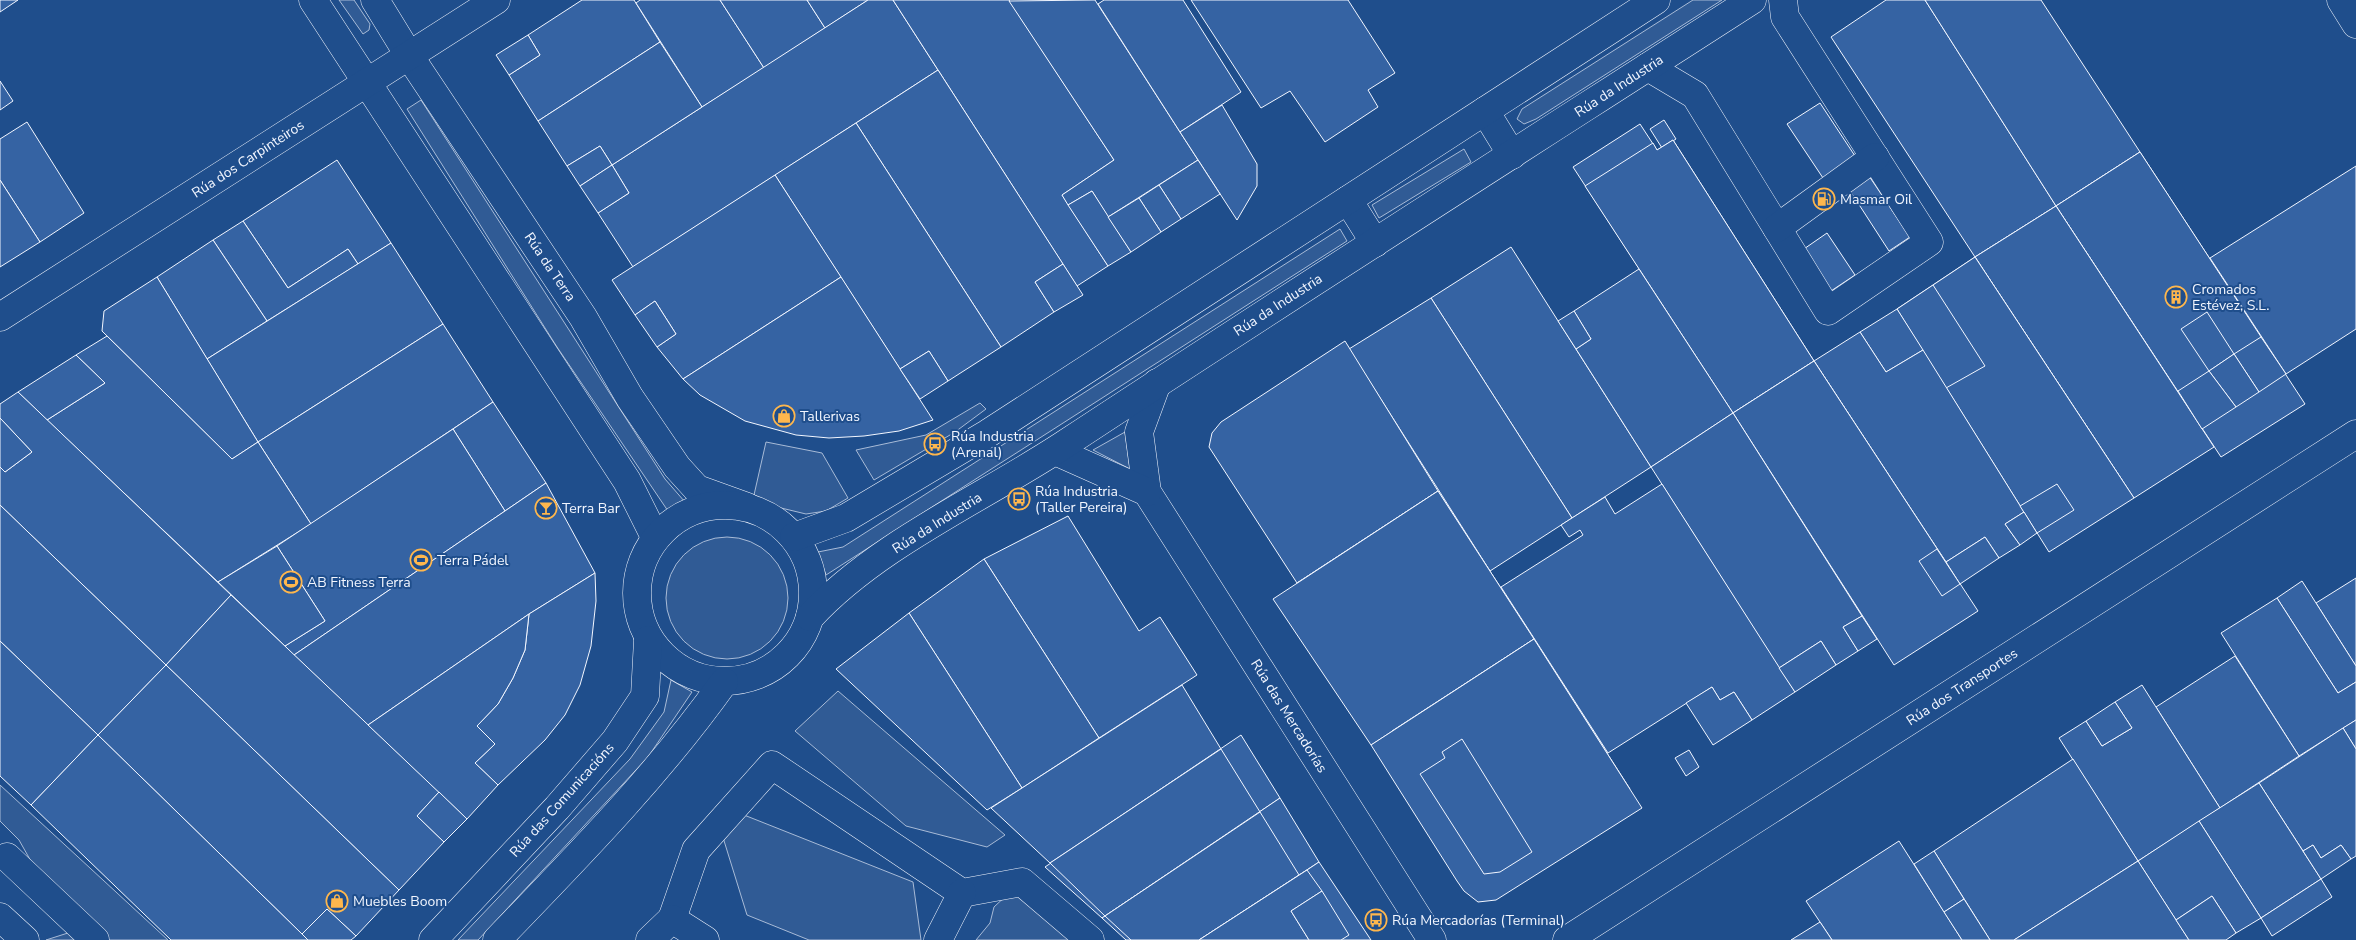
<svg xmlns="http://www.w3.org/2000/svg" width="2356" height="940" font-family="'Nunito Sans',sans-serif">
<rect width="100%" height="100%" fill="#1f4e8c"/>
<g fill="#305b95" stroke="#a8bbd7">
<path d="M339,0H354L370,24L369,30L363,34Z"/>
<path d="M1693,0H1722L1536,119L1524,124L1517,119L1522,109Z"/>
<path d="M421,100L665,479L685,502L668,511L557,347L407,109Z"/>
<path d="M1464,149L1471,162L1379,218L1372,205Z"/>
<path d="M1340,229L1347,241L826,575L818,552L843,547Z"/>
<path d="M980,403L986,409L955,432L874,480L856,450L926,435Z"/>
<path d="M1125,432L1130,469L1093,450Z"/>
<path d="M766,442L822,453L848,498L826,511L806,514L777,507L754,495Z"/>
<circle cx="727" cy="598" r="61"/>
<path d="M671,680L692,692L648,757L478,940H458L630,759L664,712Z"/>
<path d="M838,691L1005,835L987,847L906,826L795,731Z"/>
<path d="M0,785L168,940H46L96,924L32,863L19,840L0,821Z"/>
<path d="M744,815L913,882L921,940H809L747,915L721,831Z"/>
<path d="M1009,893L1034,898L1082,940H976L990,923L994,907Z"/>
</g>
<g fill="#3563a3" stroke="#f2f6ff">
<path d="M0,0H18L0,12Z"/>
<path d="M582,0H634L660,42L538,121L509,75L540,55L528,35Z"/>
<path d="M640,0H720L764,68L702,107L636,3Z"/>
<path d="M720,0H807L825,28L764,68Z"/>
<path d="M807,0H868L825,28Z"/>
<path d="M868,0H893L938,70L633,267L598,213L629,193L612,165Z"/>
<path d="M893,0H1009L1114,160L1062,195L1108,266L1077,286Z"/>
<path d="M1095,0L1198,160L1108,217L1092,191L1068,205L1062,195L1114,160L1009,1Z"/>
<path d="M1104,0H1183L1241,92L1180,132L1098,4Z"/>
<path d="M1191,0H1348L1395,73L1368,90L1378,107L1325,142L1290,91L1261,108Z"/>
<path d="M1886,0H1925L2056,206L1975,257L1831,37Z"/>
<path d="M1925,0H2041L2140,152L2056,206Z"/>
<path d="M528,35L540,55L509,75L496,55Z"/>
<path d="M660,42L702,107L612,165L600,146L567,166L538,121Z"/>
<path d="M938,70L1063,264L1035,282L1054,312L1001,347L856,123Z"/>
<path d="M0,81L13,101L0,110Z"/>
<path d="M1820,103L1857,159L1825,181L1787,124Z"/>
<path d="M1222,105L1257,164V186L1237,220L1180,132Z"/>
<path d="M1664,120L1676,139L1662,148L1650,129Z"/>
<path d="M27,122L84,213L40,242L0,180V139Z"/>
<path d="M856,123L1001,347L948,381L929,351L900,369L775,175Z"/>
<path d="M1640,124L1657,150L1673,140L1814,361L1733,413L1573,167Z"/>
<path d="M1673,140L1814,361L1733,413L1585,186L1653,143L1657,150Z"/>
<path d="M600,146L612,165L580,186L567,166Z"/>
<path d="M2140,152L2261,337L2234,354L2207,312L2181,329L2209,371L2178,391L2056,206Z"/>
<path d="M2140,152L2305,404L2221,457L2056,206Z"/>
<path d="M337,160L391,243L358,264L348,249L288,288L243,221Z"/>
<path d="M1198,160L1220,194L1181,219L1159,185Z"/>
<path d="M612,165L629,193L598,213L580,186Z"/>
<path d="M2356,166V329L2286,374L2210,258Z"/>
<path d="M1867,173L1910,237L1889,251L1847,186Z"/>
<path d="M775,175L841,277L683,379L657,347L676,334L655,301L635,315L612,280Z"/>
<path d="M0,180L40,242L0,267Z"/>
<path d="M1159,185L1181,219L1161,232L1139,198Z"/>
<path d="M1092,191L1131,252L1108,266L1068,205Z"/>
<path d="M1139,198L1161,232L1131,252L1108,217Z"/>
<path d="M2056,206L2202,429L2122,480L1975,257Z"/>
<path d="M2056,206L2214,447L2134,498L1975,257Z"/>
<path d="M243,221L288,288L348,249L358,264L267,321L213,240Z"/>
<path d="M1827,233L1855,275L1828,293L1801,251Z"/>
<path d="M213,240L267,321L207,359L157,277Z"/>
<path d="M391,243L443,324L258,442L207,359Z"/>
<path d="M1511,247L1651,467L1572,518L1431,298Z"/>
<path d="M1975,257L2122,480L2074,510L2057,484L2020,506L1946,388L1985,366L1933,285Z"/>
<path d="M1975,257L2134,498L2049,552L1897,309Z"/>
<path d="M1063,264L1083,295L1054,312L1035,282Z"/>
<path d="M1639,269L1733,413L1651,467L1576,349L1591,339L1574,311Z"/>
<path d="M157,277L258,442L232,459L102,331L104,311Z"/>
<path d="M841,277L933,420L899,431L864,436L829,438L796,435L745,421L700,395L683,379Z"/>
<path d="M1933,285L1985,366L1946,388L1897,309Z"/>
<path d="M1431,298L1572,518L1490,571L1349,349Z"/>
<path d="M655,301L676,334L657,347L635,315Z"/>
<path d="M1897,309L1923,350L1886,372L1860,332Z"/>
<path d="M1574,311L1591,339L1576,349L1558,321Z"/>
<path d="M2207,312L2234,354L2209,371L2181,329Z"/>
<path d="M443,324L493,402L311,524L258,442Z"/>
<path d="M1860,332L1886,372L1923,350L2024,512L2005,524L2020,545L1999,558L1985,537L1946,562L1814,361Z"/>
<path d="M107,336L232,459L258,442L311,524L218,582L47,420L105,383L76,355Z"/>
<path d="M2261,337L2286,374L2259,392L2234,354Z"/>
<path d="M1345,341L1438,491L1297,583L1209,447L1212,433L1221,422Z"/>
<path d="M929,351L948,381L920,399L900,369Z"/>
<path d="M2234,354L2259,392L2236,407L2209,371Z"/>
<path d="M76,355L105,383L47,420L18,392Z"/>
<path d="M1814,361L1937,549L1919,561L1942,596L1877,639L1733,413Z"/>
<path d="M1814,361L1978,611L1894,665L1733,413Z"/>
<path d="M2209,371L2236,407L2202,429L2178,391Z"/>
<path d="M18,392L231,595L166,665L0,505V467L5,472L32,452L0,418V404Z"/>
<path d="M493,402L546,483L505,511L453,429Z"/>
<path d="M1733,413L1862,616L1843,627L1858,651L1836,665L1821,641L1779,668L1651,467Z"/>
<path d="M0,418L32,452L5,472L0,467Z"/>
<path d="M453,429L505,511L294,655L285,646L325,621L277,546Z"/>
<path d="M546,483L595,573L529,614L368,725L294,655Z"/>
<path d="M1662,484L1795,692L1752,720L1734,692L1720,700L1712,687L1608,753L1501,587L1583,535L1580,530L1569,537L1561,525L1605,497L1615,514Z"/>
<path d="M2057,484L2074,510L2037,533L2020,506Z"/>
<path d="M1438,491L1534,639L1392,731L1297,583Z"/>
<path d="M1438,491L1534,639L1371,745L1273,599Z"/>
<path d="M0,505L166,665L98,735L0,641Z"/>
<path d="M2024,512L2037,533L2020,545L2005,524Z"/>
<path d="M1068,516L1139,631L1160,617L1197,675L1099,738L984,559Z"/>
<path d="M1985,537L1999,558L1960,584L1946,562Z"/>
<path d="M277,546L325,621L285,646L218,582Z"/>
<path d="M1937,549L1960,584L1942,596L1919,561Z"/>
<path d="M984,559L1099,738L1022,788L909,613Z"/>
<path d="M595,573L596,601L591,646L580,685L565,715L545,740L498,785L475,763L495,744L477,726L498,704L513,678L525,650L529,614Z"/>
<path d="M2356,578V666L2316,603Z"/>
<path d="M2302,581L2356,666V682L2338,693L2277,598Z"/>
<path d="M231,595L439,792L417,816L444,842L399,890L166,665Z"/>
<path d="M2277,598L2338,693L2356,682V720L2299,756L2221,633Z"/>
<path d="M909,613L1022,788L987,810L836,669Z"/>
<path d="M529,614L525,650L513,678L498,704L477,726L495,744L475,763L498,785L467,819L368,725Z"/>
<path d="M1862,616L1877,639L1858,651L1843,627Z"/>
<path d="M1534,639L1630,789L1532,852L1462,739L1442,752L1445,758L1420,774L1392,731Z"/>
<path d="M1534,639L1642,808L1496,900L1478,902L1464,891L1457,881L1371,745Z"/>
<path d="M0,641L98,735L31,805L0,776Z"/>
<path d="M1821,641L1836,665L1795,692L1779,668Z"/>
<path d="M2235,656L2299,756L2220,808L2156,707Z"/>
<path d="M166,665L399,890L356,936L327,909L302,934L98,735Z"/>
<path d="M1182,685L1221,749L1050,863L991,808Z"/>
<path d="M2142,685L2220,808L2138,861L2059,738L2086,721L2102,746L2132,728L2115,702Z"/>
<path d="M1712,687L1720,700L1734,692L1752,720L1713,745L1686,703Z"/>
<path d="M2115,702L2132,728L2102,746L2086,721Z"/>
<path d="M2356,720V749L2343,728Z"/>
<path d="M2343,728L2356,749V856L2351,859L2341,845L2321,858L2313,845L2303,851L2259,783Z"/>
<path d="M98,735L302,934L308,940H171L31,805Z"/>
<path d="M1241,735L1280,798L1102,918L1045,867Z"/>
<path d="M1462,739L1532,852L1500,872L1484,874L1420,774L1445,758L1442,752Z"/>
<path d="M1221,749L1260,812L1105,916L1050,863Z"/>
<path d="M1689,750L1699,767L1686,776L1675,758Z"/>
<path d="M2073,759L2138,861L2014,940H1990L1934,851Z"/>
<path d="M2259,783L2321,879L2261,918L2199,821Z"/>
<path d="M439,792L467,819L444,842L417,816Z"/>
<path d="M1280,798L1319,862L1199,940H1126L1102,918Z"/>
<path d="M1260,812L1299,875L1199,940H1131L1105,916Z"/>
<path d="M2199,821L2261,918L2236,933L2212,896L2176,920L2138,861Z"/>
<path d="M1899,841L1962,940H1832L1806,901Z"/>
<path d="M2313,845L2321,858L2341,845L2351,859L2321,879L2303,851Z"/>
<path d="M1934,851L1964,899L1944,912L1914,864Z"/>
<path d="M2138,861L2189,940H2014Z"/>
<path d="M1319,862L1371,940H1199L1307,870Z"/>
<path d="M1307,870L1322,891L1291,911L1309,940H1199Z"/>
<path d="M2321,879L2332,897L2272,936L2261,918Z"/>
<path d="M1322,891L1349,935L1341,940H1309L1291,911Z"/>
<path d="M2212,896L2236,933L2226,940H2189L2176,920Z"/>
<path d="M1964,899L1990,940H1962L1944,912Z"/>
<path d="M327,909L356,936L351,940H308L302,934Z"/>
<path d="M1820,922L1832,940H1791Z"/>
</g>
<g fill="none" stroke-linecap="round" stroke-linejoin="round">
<g stroke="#f2f6ff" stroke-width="29">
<g id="minor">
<path d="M313,0L627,481L655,537"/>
<path d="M375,0L410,57L583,317L630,398L677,467L697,489L747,507"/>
<path d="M2341,0L2356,24"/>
<path d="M1648,67L1695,95L1828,311L1929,242L1785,17L1783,0"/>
<path d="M1485,111L1512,155"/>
<path d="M1348,200L1375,243"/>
<path d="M1777,228L1875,157"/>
<path d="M0,317L496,0"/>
<path d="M1157,383L1139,432L1147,492L1432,940"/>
<path d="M1055,451L1147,492"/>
<circle cx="725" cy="593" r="88"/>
<path d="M794,537L846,518L987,434L1656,0"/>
<path d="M810,617C875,546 981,499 1062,446C1291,295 1522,148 1752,0"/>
<path d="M7,857L95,940"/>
<path d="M0,917L25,940"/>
<path d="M672,919L696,850L772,765L962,893L1022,882L1090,940"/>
<path d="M433,940L557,808L615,741L645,696L648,640"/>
<path d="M497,940C577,857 657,776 724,682"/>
<path d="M650,940L672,919L705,940"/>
<path d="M938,940L962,893"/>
<path d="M1567,940L2356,434"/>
</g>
</g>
<use href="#minor" stroke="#1f4e8c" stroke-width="28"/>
</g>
<defs>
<g id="fuel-ring" transform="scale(1.125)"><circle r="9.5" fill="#1f4e8c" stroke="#ffb74d" stroke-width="1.5"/><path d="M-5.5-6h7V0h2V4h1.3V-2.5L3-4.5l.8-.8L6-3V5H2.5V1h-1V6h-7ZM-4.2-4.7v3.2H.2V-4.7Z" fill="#ffb74d"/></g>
<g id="building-ring" transform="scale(1.125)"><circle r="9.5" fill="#1f4e8c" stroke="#ffb74d" stroke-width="1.5"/><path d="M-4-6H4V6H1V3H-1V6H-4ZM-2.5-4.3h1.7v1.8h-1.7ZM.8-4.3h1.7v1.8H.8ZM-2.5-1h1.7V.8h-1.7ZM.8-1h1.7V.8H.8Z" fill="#ffb74d"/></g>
<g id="shop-ring" transform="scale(1.125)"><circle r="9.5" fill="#1f4e8c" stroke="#ffb74d" stroke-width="1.5"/><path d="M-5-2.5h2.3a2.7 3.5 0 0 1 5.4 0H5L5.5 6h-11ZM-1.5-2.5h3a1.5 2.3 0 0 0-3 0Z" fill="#ffb74d"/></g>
<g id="bus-ring" transform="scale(1.125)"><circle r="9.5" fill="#1f4e8c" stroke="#ffb74d" stroke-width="1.5"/><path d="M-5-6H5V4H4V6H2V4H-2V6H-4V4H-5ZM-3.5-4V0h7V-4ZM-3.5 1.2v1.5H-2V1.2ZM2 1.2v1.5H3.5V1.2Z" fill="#ffb74d"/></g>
<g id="bar-ring" transform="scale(1.125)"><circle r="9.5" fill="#1f4e8c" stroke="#ffb74d" stroke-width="1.5"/><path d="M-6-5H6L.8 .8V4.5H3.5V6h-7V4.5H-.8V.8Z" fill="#ffb74d"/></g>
<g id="stadium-ring" transform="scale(1.125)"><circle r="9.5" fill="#1f4e8c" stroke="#ffb74d" stroke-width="1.5"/><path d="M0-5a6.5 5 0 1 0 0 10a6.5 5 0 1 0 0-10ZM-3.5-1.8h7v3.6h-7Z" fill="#ffb74d"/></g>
</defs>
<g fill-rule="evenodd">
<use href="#fuel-ring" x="1824" y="199"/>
<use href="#building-ring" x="2176" y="297"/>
<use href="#shop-ring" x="784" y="416"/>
<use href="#bus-ring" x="935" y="444"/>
<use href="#bus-ring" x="1019" y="499"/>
<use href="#bar-ring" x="546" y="508"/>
<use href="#stadium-ring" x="421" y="560"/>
<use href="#stadium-ring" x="291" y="582"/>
<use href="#shop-ring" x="337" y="901"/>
<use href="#bus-ring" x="1376" y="920"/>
</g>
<g text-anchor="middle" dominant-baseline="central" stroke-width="4" stroke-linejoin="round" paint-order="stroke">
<g font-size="14" fill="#f2f6ff" stroke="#1f4e8c">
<text transform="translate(1619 86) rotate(-33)">Rúa da Industria</text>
<text transform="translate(248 159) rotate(-33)">Rúa dos Carpinteiros</text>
<text transform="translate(550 267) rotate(56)">Rúa da Terra</text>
<text transform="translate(1278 305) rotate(-33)">Rúa da Industria</text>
<text transform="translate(937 523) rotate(-32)">Rúa da Industria</text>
<text transform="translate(1962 687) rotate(-33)">Rúa dos Transportes</text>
<text transform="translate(1289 716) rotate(58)">Rúa das Mercadorías</text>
<text transform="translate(562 800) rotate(-48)">Rúa das Comunicacións</text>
</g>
<g font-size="14" fill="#f2f6ff" stroke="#1f4e8c" text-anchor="start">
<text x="1840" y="199">Masmar Oil</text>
<text x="2192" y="289">Cromados<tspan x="2192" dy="16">Estévez, S.L.</tspan></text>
<text x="800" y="416">Tallerivas</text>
<text x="951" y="436">Rúa Industria<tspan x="951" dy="16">(Arenal)</tspan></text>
<text x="1035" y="491">Rúa Industria<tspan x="1035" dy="16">(Taller Pereira)</tspan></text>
<text x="562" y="508">Terra Bar</text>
<text x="437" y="560">Terra Pádel</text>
<text x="307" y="582">AB Fitness Terra</text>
<text x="353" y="901">Muebles Boom</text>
<text x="1392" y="920">Rúa Mercadorías (Terminal)</text>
</g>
</g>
</svg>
